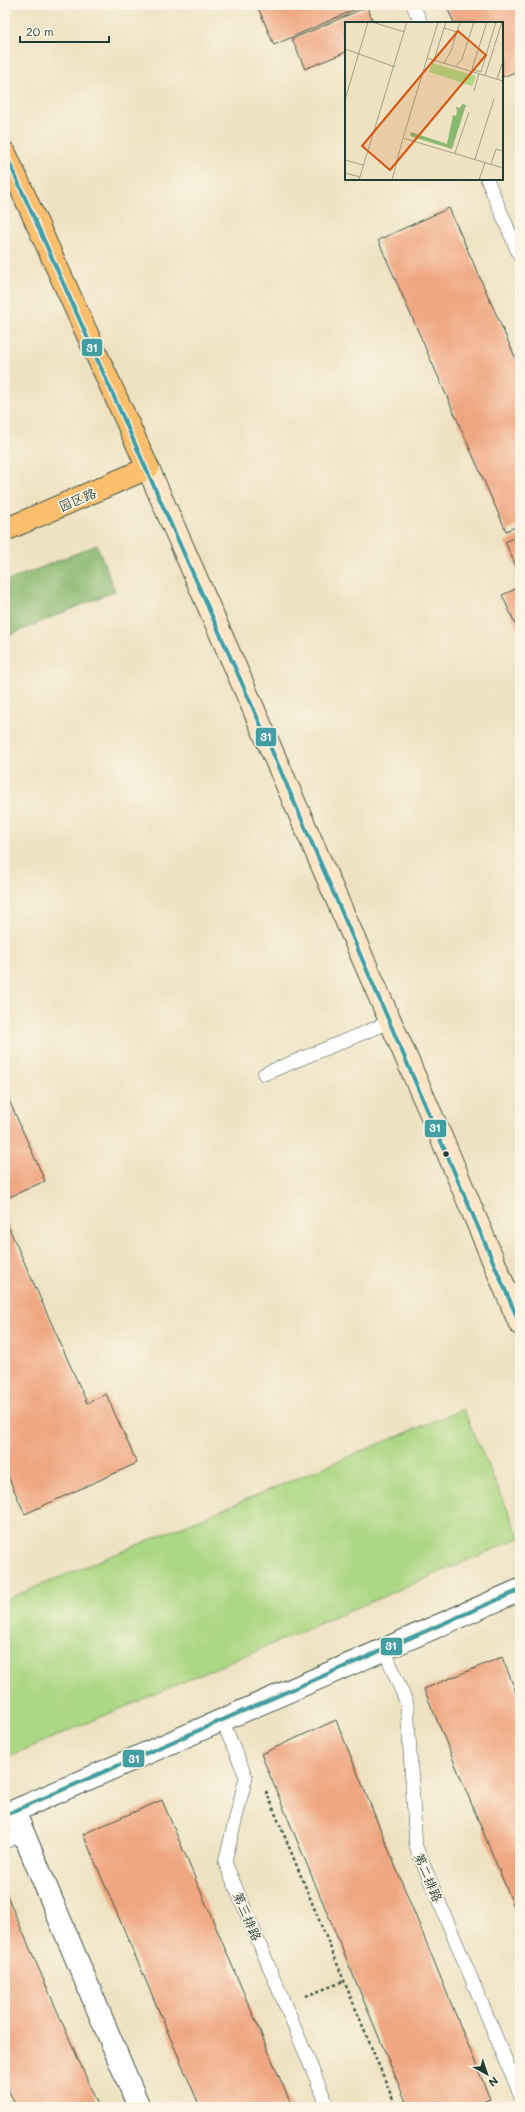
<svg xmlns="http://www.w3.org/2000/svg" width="525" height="2112" font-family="Mali,'LXGW WenKai TC',sans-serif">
<rect width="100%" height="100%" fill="#fcf5e5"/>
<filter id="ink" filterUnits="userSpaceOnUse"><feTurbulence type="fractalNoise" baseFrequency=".025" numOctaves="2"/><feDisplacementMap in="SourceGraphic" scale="8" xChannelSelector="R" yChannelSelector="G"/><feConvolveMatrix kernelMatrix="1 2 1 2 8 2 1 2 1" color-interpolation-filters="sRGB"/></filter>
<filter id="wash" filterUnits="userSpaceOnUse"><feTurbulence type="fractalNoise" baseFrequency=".012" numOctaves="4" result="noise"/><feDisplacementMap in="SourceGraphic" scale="16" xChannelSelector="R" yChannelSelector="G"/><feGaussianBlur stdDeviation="0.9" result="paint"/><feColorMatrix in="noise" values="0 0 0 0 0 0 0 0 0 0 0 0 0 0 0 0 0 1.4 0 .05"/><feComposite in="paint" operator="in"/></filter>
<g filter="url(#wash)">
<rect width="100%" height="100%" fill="#eee2c2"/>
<path fill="#acd783" stroke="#668a5c" d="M463,1409L520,1538L5,1758V1600Z"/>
<path fill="#89b871" stroke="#547a52" d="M97,545L115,591L5,637V582Z"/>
<g id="blocks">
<g fill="#efa782">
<path d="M257,5H365L274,45Z"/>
<path d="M446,5H520V70L502,77V23H454Z"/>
<path d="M367,7L374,23H346V52L305,69L292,39Z"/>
<path d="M449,208L520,368V525L506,531L378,240Z"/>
<path d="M520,535V575L505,542Z"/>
<path d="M520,587V634L502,595Z"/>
<path d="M5,1091L45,1181L5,1199Z"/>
<path d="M5,1219L87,1403L106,1394L137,1463L25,1514L5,1470Z"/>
<path d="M502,1657L520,1702V1921L424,1689Z"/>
<path d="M336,1720L490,2099L470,2107H408L261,1754Z"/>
<path d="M162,1800L292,2107H200L83,1834Z"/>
<path d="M5,1891L99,2107H16L5,2082Z"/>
</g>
</g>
</g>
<g filter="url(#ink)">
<use href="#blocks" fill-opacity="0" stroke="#3e5649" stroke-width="1"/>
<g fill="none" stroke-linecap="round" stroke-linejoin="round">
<g stroke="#3e5649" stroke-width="14">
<g id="service">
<path d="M413,5L421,23"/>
<path d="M487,179L520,257"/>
<path d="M264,1074L390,1022"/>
<path d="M384,1649L407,1704L416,1847L520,2094"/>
<path d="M222,1720L246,1777L225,1862L328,2107"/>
<path d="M5,1842L24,1834"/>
</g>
</g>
<g stroke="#3e5649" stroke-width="24">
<path id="minor" d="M14,1811L139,2107"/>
</g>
<g stroke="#3e5649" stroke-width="24">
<path id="tertiary" d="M5,1815L520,1590"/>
</g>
<g stroke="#3e5649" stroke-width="24">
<path id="secondary" d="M148,468L448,1153L520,1324"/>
</g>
<g stroke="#3e5649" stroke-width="24">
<path id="trunk" d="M5,153L148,468L5,530"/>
</g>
<g stroke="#3e5649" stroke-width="2.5" stroke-dasharray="3 3" stroke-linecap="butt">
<path d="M266,1791L396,2107"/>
<path d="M306,1996L345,1981"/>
</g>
<use href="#service" stroke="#fff" stroke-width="13"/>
<use href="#minor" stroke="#fff" stroke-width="22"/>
<use href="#tertiary" stroke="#fff" stroke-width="22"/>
<use href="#secondary" stroke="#fde5c5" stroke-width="22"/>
<use href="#trunk" stroke="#fabe6d" stroke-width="22"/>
<g stroke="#fcf5e5" stroke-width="7">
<g id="bus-1">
<path d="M5,153L266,737L520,1324"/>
<path d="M5,1815L520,1590"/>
</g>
</g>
<use href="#bus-1" stroke="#439ea4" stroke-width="4"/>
</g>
</g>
<circle fill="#1f3d34" stroke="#fcf5e5" stroke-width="1.5" cx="446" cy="1154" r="3.5"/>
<g text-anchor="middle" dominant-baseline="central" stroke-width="3.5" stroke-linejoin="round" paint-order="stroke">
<g font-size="13" fill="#1f3d34" stroke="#fcf5e5">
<text transform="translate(77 499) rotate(-23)">园区路</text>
<text transform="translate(429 1877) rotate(67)">第二排路</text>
<text transform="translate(248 1916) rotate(67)">第三排路</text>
</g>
</g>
<g transform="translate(345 22)">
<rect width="158" height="158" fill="#eee2c2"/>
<path d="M87,41L131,54L127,64L84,50Z" fill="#acd783"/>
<path d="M117,82L121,83L107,127L65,114L66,110L102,122L108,93L111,94L112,89L111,85L115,86Z" fill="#89b871"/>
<path fill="none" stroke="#9ba089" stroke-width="1" d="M27,0L60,10M99,6L112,10M149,25L157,0M0,27L50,45M82,36L158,59M89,38L101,0M99,41L106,29L115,0M111,44L117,37L129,0M127,47L136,50L151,0M127,47L142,0M140,53L149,26M152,57L158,39M129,69L134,51M0,78L23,0M58,116L93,0M110,131L124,90M130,137L149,77M0,138L18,143M146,142L151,127L158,129M0,151L15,155M14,158L62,0M47,158L58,116L158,146M134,158L140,141"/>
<path fill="#d45610" fill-opacity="0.15" stroke="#d45610" stroke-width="2" d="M113,9L141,33L45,148L17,124Z"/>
<rect width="158" height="158" fill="none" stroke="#1f3d34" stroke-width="2"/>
</g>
<g stroke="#fcf5e5" stroke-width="1.5">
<rect x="81" y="338" width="22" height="19" rx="4" fill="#439ea4"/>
<rect x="255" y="727" width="22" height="20" rx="4" fill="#439ea4"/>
<rect x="424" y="1119" width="23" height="19" rx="4" fill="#439ea4"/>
<rect x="380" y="1637" width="23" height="19" rx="4" fill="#439ea4"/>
<rect x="122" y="1749" width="23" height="19" rx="4" fill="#439ea4"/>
</g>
<g font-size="11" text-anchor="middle" font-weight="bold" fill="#fff">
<text x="92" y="352">31</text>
<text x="266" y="741">31</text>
<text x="435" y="1132">31</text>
<text x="391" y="1650">31</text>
<text x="134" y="1763">31</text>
</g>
<rect width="525" height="2112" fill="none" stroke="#fcf5e5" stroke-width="20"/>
<g transform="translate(487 2074) rotate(140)" stroke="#fcf5e5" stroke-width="3" paint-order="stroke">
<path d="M0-3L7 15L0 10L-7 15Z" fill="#1f3d34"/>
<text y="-6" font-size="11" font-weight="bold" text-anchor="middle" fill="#1f3d34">N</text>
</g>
<path d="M20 36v6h89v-6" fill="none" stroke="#1f3d34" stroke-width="2"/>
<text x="26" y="36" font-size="12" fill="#1f3d34" stroke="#fcf5e5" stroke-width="3" paint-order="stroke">20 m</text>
</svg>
